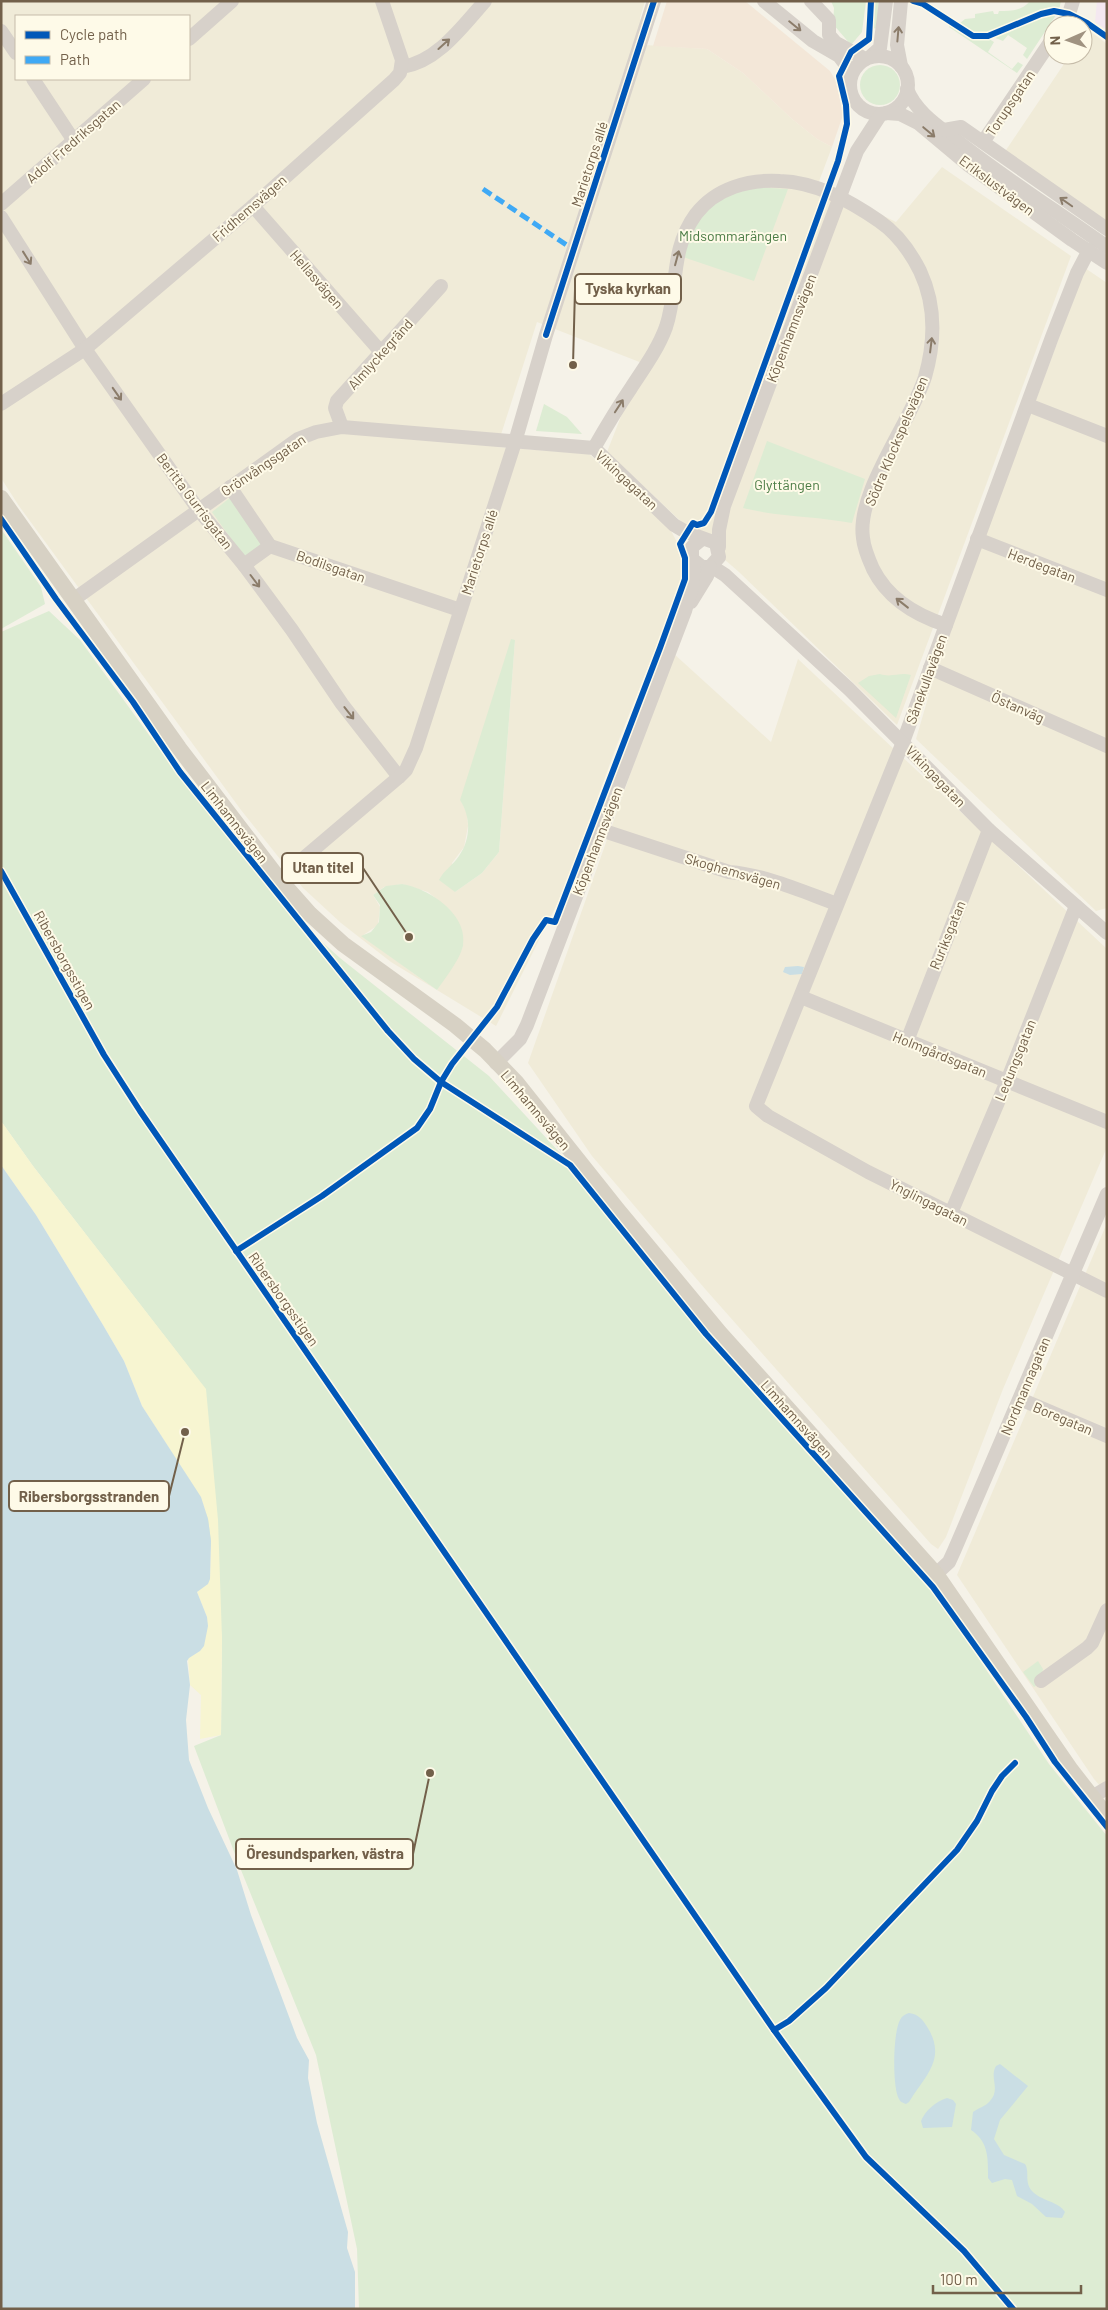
<svg xmlns="http://www.w3.org/2000/svg" width="1108" height="2310" font-family="Barlow,sans-serif">
<rect width="100%" height="100%" fill="#f5f2e8"/>
<g fill="#f0ebd8" fill-rule="evenodd">
<path d="M1,1H645L640,18L645,45L707,49L743,73L792,119L817,139L832,147L818,184L896,222L942,167L1071,256L897,725L739,572L688,528L607,452L642,363L537,322L497,447L589,454L669,527L688,563L678,592L616,747L564,890L496,1026L391,962L341,923L303,888L241,810L19,506L1,478ZM16,16H189V79H16ZM515,640L499,852L482,873L455,892L452,863L464,847L468,826L467,814L461,800ZM402,884L428,892L450,910L459,925L463,940L462,949L437,990L362,936L378,925L380,907L373,895L384,887Z"/>
<path d="M1087,29L1107,44V225L1004,153L1070,55H1083V36Z"/>
<path d="M1085,268L1107,283V908L1096,911L916,739L939,660Z"/>
<path d="M673,653L771,742L798,659L1107,949V1147L1003,1389L946,1537L938,1549L931,1544L706,1290L592,1156L528,1063Z"/>
<path d="M1107,1223V1794L1094,1779L957,1575Z"/>
</g>
<path fill="#f3e7d8" d="M667,1H745L830,71L836,81L843,115L832,147L817,139L792,119L743,73L707,49L653,46Z"/>
<path fill="#f4e8f0" d="M1097,1H1107V30L1095,22Z"/>
<g fill="#ddecd3">
<path d="M831,1H866L862,32L851,45L833,24L834,8Z"/>
<path d="M875,1H883L880,29L872,28Z"/>
<path d="M1030,1H1061L1059,10L1052,7L1046,8L984,34L975,33L959,24L965,19L975,18V14L993,11L994,14H998L999,11C1011,11 1022,11 1030,1Z"/>
<path d="M1048,14L1056,15L1027,59L1023,55L1027,48L1008,35L1003,41L993,37Z"/>
<path d="M950,25L971,38L989,39L994,42L988,52L1012,69L1018,62L1023,65L1017,73L949,27Z"/>
<circle cx="880" cy="85" r="20"/>
<path d="M756,187L788,189L754,281L680,256L704,210L731,193Z"/>
<path d="M544,404L567,417L582,434L536,431Z"/>
<path d="M767,441L865,479L852,523C816,516 779,517 743,508Z"/>
<path d="M231,497L264,543L244,557L212,512Z"/>
<path d="M1,529L41,587L45,604L1,629Z"/>
<path d="M49,611L80,640L176,772L282,906L340,958L489,1076L573,1167L708,1332L794,1427L939,1599L1049,1764L1107,1836V2309H359L357,2249L316,2055L241,1870L194,1746L221,1735L222,1638L187,1365L33,1166L1,1121V632Z"/>
<path d="M511,639L515,640L499,852L482,873L455,892L439,880C444,870 453,865 459,856C471,839 471,817 460,800Z"/>
<path d="M880,674C891,678 900,672 911,675L896,718L858,683L869,676Z"/>
<path d="M402,884C428,888 469,914 463,946C459,961 446,977 437,990L361,936L371,932L379,922L380,905L373,895L386,886Z"/>
<path d="M1038,1661L1043,1669L1040,1683L1034,1687L1023,1672Z"/>
</g>
<path fill="#f7f5d1" d="M1,1121L33,1166L206,1389L218,1520L222,1638L221,1735L200,1739L201,1695L190,1685L188,1658L200,1651L207,1617L197,1592L210,1579L211,1541L208,1519L201,1498L142,1406L124,1361L103,1325L36,1215L1,1165Z"/>
<g fill="#cadee4">
<path d="M798,966L804,967L802,974L790,975L783,972L785,967Z"/>
<path d="M1,1165L36,1215L103,1325L124,1361L142,1406L201,1497L208,1519L211,1541L210,1579L208,1584L197,1592L207,1617L208,1626L204,1646L200,1651L189,1658L187,1661L190,1685L186,1720L189,1760L208,1808L237,1870L251,1915L297,2038L309,2060L308,2078L317,2123L348,2232L347,2248L355,2272V2309H1Z"/>
<path d="M909,2013C919,2014 924,2021 929,2030C946,2060 924,2077 909,2102L906,2104C902,2102 901,2103 899,2099C892,2087 893,2032 900,2020C902,2016 905,2014 909,2013Z"/>
<path d="M1000,2064L1028,2086L1000,2120L994,2139L1004,2155L1025,2164C1030,2172 1024,2182 1032,2191C1041,2201 1058,2201 1065,2212L1062,2218L1046,2217L1032,2204L1017,2196L1012,2180L1005,2179L992,2183L988,2178C988,2159 989,2142 971,2130L973,2112C978,2108 985,2107 990,2101C1001,2089 989,2078 996,2066Z"/>
<path d="M947,2098L953,2100L956,2104L952,2127L923,2128L921,2121C925,2111 936,2101 947,2098Z"/>
</g>
<g fill="none" stroke-linecap="round" stroke-linejoin="round">
<g stroke="#d7d1ca" stroke-width="14">
<path d="M764,1L813,41L839,56L849,69L850,81"/>
<path d="M811,1L829,20V35L836,43L865,59"/>
<path d="M1062,25L1069,14L1073,1"/>
<path d="M1,31L16,53"/>
<path d="M189,39L232,1"/>
<path d="M871,56L880,48L886,1"/>
<circle cx="879" cy="85" r="29"/>
<path d="M901,66L897,45L901,1"/>
<path d="M402,67C437,62 462,27 485,1"/>
<path d="M33,79L74,141"/>
<path d="M907,89C916,113 941,128 960,143C1007,180 1058,212 1107,247"/>
<path d="M886,113L900,114L918,123L967,164L1072,240L1107,263"/>
<path d="M944,130L961,127L1107,229"/>
<path d="M983,142L1053,38"/>
<path d="M1,204L144,79"/>
<path d="M253,206L381,352"/>
<path d="M1,217L85,349L198,509L244,565L292,630L342,704L399,777"/>
<path d="M1089,250L1077,273L1052,337L903,742L756,1106L768,1116L868,1172L1107,1291"/>
<path d="M1,404L85,349L253,206L394,80L400,73L402,60L382,1"/>
<path d="M1028,405L1107,436"/>
<path d="M342,427L335,408L337,401L441,286"/>
<path d="M594,448C606,427 618,407 631,388C644,368 658,349 666,327C679,288 669,251 696,214C716,188 749,179 780,181C816,182 850,201 879,221C898,234 910,251 920,271C936,305 935,342 925,377C911,422 856,492 863,538C864,549 869,560 873,569C888,599 915,615 946,625"/>
<path d="M230,487L270,546L460,610"/>
<path d="M977,539L1107,590"/>
<path d="M719,547V530L724,506L857,151L881,114"/>
<path d="M244,565L270,546"/>
<path d="M711,566L725,575L849,689L989,830L1107,933"/>
<path d="M73,600L298,439L316,432L342,427L594,448L674,525L686,532L716,543L719,557L710,567H702L692,559V547L702,539"/>
<path d="M691,602L707,576L710,567"/>
<path d="M930,668L1107,746"/>
<path d="M601,830L729,872C766,875 801,891 837,904"/>
<path d="M279,879L399,777L406,770L416,748L515,442L546,335L654,1"/>
<path d="M801,997L1107,1122"/>
<path d="M907,1041L989,830"/>
<path d="M496,1063L520,1039L527,1025L685,611L692,587L694,562"/>
<path d="M951,1213L1007,1081L1076,906"/>
<path d="M1020,1399L1107,1436"/>
<path d="M936,1574L949,1562L954,1551L1107,1194"/>
<path d="M1041,1681L1087,1648L1092,1643L1107,1610"/>
<path d="M1092,1797L1107,1788"/>
</g>
<path stroke="#d7d1c4" stroke-width="16" d="M1,498L179,748L279,879L310,914L343,944L455,1025L485,1050L516,1082L617,1209L720,1333L936,1574L1071,1770L1107,1816"/>
<path stroke="#3fa9f5" stroke-width="5" stroke-dasharray="10 5" stroke-linecap="butt" d="M483,189L574,250"/>
<g stroke="#fefae8" stroke-width="9">
<g id="cycleway">
<path d="M913,1L923,4L973,36H988L1041,14L1054,11L1069,14L1087,23L1107,37"/>
<path d="M546,335L654,1"/>
<path d="M1,519L56,599L133,702L180,772L388,1031L414,1059L441,1082L570,1165L706,1334L933,1587L1026,1717L1055,1762L1107,1827"/>
<path d="M1,871L104,1055L140,1111L774,2030L866,2157L964,2251L1013,2309"/>
<path d="M236,1251L322,1196L417,1128L430,1109L441,1082L452,1064L497,1007L533,939L546,920L555,922L660,648L685,579V558L680,544L693,523L697,525L704,523L711,512L838,161L847,124L846,105L839,76L851,52L869,39L871,1"/>
<path d="M774,2030L789,2021L826,1988L957,1850L977,1821L992,1791L1002,1776L1015,1763"/>
</g>
</g>
<use href="#cycleway" stroke="#0057b8" stroke-width="6"/>
</g>
<defs><path id="oneway-shaft" d="M-6 0H5M1.5-3L5.5 0L1.5 3" fill="none" stroke-width="1.6" stroke-linecap="round" stroke-linejoin="round" transform="scale(1.25)"/></defs>
<g stroke="#8b7c6a">
<use href="#oneway-shaft" transform="translate(795 26) rotate(39)"/>
<use href="#oneway-shaft" transform="translate(898 34) rotate(-85)"/>
<use href="#oneway-shaft" transform="translate(444 44) rotate(-42)"/>
<use href="#oneway-shaft" transform="translate(929 132) rotate(40)"/>
<use href="#oneway-shaft" transform="translate(1066 202) rotate(-145)"/>
<use href="#oneway-shaft" transform="translate(27 258) rotate(58)"/>
<use href="#oneway-shaft" transform="translate(677 258) rotate(-75)"/>
<use href="#oneway-shaft" transform="translate(931 345) rotate(-83)"/>
<use href="#oneway-shaft" transform="translate(117 394) rotate(55)"/>
<use href="#oneway-shaft" transform="translate(619 406) rotate(-57)"/>
<use href="#oneway-shaft" transform="translate(255 581) rotate(53)"/>
<use href="#oneway-shaft" transform="translate(902 603) rotate(-142)"/>
<use href="#oneway-shaft" transform="translate(349 713) rotate(52)"/>
</g>
<g text-anchor="middle" dominant-baseline="central" stroke-width="4" stroke-linejoin="round" paint-order="stroke">
<g font-size="14" fill="#72604a" stroke="#fefae8">
<text transform="translate(1010 103) rotate(-56)">Torupsgatan</text>
<text transform="translate(73 141) rotate(-41)">Adolf Fredriksgatan</text>
<text transform="translate(589 164) rotate(-72)">Marietorps allé</text>
<text transform="translate(997 185) rotate(37)">Erikslustvägen</text>
<text transform="translate(249 208) rotate(-41)">Fridhemsvägen</text>
<text transform="translate(317 279) rotate(49)">Hellasvägen</text>
<text transform="translate(791 328) rotate(-69)">Köpenhamnsvägen</text>
<text transform="translate(380 354) rotate(-48)">Almlyckegränd</text>
<text transform="translate(896 441) rotate(-67)">Södra Klockspelsvägen</text>
<text transform="translate(263 465) rotate(-34)">Grönvångsgatan</text>
<text transform="translate(627 480) rotate(43)">Vikingagatan</text>
<text transform="translate(195 501) rotate(53)">Beritta Gurrisgatan</text>
<text transform="translate(479 552) rotate(-72)">Marietorps allé</text>
<text transform="translate(1042 565) rotate(21)">Herdegatan</text>
<text transform="translate(331 566) rotate(19)">Bodilsgatan</text>
<text transform="translate(926 679) rotate(-70)">Sånekullavägen</text>
<text transform="translate(1018 707) rotate(24)">Östanväg</text>
<text transform="translate(936 776) rotate(46)">Vikingagatan</text>
<text transform="translate(235 822) rotate(52)">Limhamnsvägen</text>
<text transform="translate(597 841) rotate(-69)">Köpenhamnsvägen</text>
<text transform="translate(733 871) rotate(16)">Skoghemsvägen</text>
<text transform="translate(947 935) rotate(-68)">Ruriksgatan</text>
<text transform="translate(65 960) rotate(61)">Ribersborgsstigen</text>
<text transform="translate(940 1054) rotate(22)">Holmgårdsgatan</text>
<text transform="translate(1015 1060) rotate(-68)">Ledungsgatan</text>
<text transform="translate(536 1110) rotate(50)">Limhamnsvägen</text>
<text transform="translate(929 1202) rotate(27)">Ynglingagatan</text>
<text transform="translate(284 1299) rotate(55)">Ribersborgsstigen</text>
<text transform="translate(1025 1386) rotate(-67)">Nordmannagatan</text>
<text transform="translate(1063 1418) rotate(23)">Boregatan</text>
<text transform="translate(797 1419) rotate(48)">Limhamnsvägen</text>
</g>
<g font-size="14" fill="#4b7c45" stroke="#fefae8">
<text x="733" y="235">Midsommarängen</text>
<text x="787" y="484">Glyttängen</text>
</g>
</g>
<path fill="none" stroke="#72604a" stroke-width="2" d="M573 365L575 289M409 937L363 868M185 1432L169 1496M430 1773L413 1854"/>
<g fill="#72604a" stroke="#fefae8" stroke-width="2">
<circle cx="573" cy="365" r="5"/>
<circle cx="409" cy="937" r="5"/>
<circle cx="185" cy="1432" r="5"/>
<circle cx="430" cy="1773" r="5"/>
</g>
<g fill="#fefae8" stroke="#72604a" stroke-width="2">
<rect x="575" y="274" width="106" height="30" rx="5"/>
<rect x="282" y="853" width="81" height="30" rx="5"/>
<rect x="9" y="1481" width="160" height="30" rx="5"/>
<rect x="236" y="1839" width="177" height="30" rx="5"/>
</g>
<g font-size="15" text-anchor="middle" font-weight="bold" fill="#72604a">
<text x="628" y="294">Tyska kyrkan</text>
<text x="323" y="873">Utan titel</text>
<text x="89" y="1502">Ribersborgsstranden</text>
<text x="325" y="1859">Öresundsparken, västra</text>
</g>
<rect width="1108" height="2310" fill="none" stroke="#72604a" stroke-width="5"/>
<rect x="15" y="15" width="175" height="65" fill="#fefae8" stroke="#c6bca9"/>
<rect x="25" y="31" width="25" height="8" fill="#0057b8" stroke="#c6bca9"/>
<text x="60" y="40" font-size="15" fill="#72604a">Cycle path</text>
<rect x="25" y="56" width="25" height="8" fill="#3fa9f5" stroke="#c6bca9"/>
<text x="60" y="65" font-size="15" fill="#72604a">Path</text>
<g transform="translate(1068 40) rotate(268)"><circle r="24" fill="#fefae8" stroke="#c6bca9"/>
<path d="M0-4L9 19L0 12L-9 19Z" fill="#a09381"/>
<text y="-8" font-size="14" font-weight="bold" text-anchor="middle" fill="#72604a">N</text>
</g>
<path d="M933 2285v8h148v-8" fill="none" stroke="#72604a" stroke-width="2.5"/>
<text x="940" y="2285" font-size="15" fill="#72604a" stroke="#fefae8" stroke-width="4" paint-order="stroke">100 m</text>
</svg>
